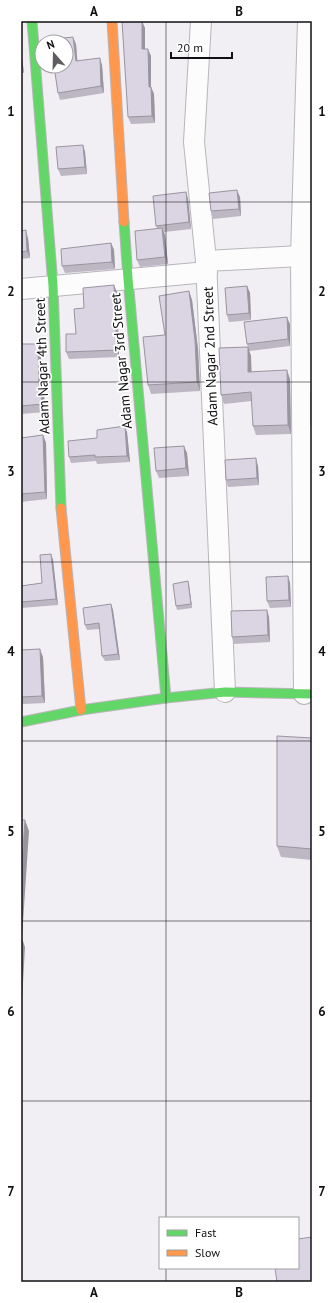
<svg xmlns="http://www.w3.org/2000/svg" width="333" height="1303" font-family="'PT Sans',sans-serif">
<rect width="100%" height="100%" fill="#f1eef4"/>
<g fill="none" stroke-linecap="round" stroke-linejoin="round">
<g stroke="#b8b6ba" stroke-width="22">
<g id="street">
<path d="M201,21L194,142L206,261L225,692"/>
<path d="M206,261L301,256"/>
<path d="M21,289L207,272"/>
<path d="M304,694L301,256L308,21"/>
</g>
</g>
<g stroke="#b8b6ba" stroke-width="11">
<g id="fast">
<path d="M32,21L53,286L61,508"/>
<path d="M124,222L128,279L166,698"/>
<path d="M21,722L81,710L166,698L225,692L312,694"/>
</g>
</g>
<g stroke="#b8b6ba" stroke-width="11">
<g id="slow">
<path d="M112,21L124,222"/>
<path d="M61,508L81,710"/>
</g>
</g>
<use href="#street" stroke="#fdfcfd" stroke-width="20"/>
<use href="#fast" stroke="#63d668" stroke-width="9"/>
<use href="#slow" stroke="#ff974d" stroke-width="9"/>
</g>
<g fill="#bcb7c3">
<path d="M145,28V49L151,56V87L154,94L155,123L131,124L128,117Z"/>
<path d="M76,44L77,61L102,65L104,93L60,100L58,93L54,66L48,67V66H66Z"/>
<path d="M21,51L24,73H21Z"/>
<path d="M83,145L85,152L87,174L61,176L58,169Z"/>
<path d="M186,192L188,199L191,229L164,232L165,235L168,264L140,267L137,260L157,228L156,226Z"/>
<path d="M240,197L241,216L213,219L211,211Z"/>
<path d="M21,231L28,238L30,258L21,259Z"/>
<path d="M111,243L114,250L115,269L65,273L62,266Z"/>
<path d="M247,286L250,293L251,320L229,322L227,315Z"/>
<path d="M189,291L192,300L198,349L200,391L151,394L148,385L165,335Z"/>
<path d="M117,292L119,357L69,359L66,352L76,334L84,308Z"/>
<path d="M290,324V346L249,351L251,356V372L290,379L291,434L256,435L253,426L252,401L224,404L221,395L248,347L247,344Z"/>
<path d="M21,344L41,351V385L44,392L45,412L21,414Z"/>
<path d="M127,432L130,462L97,464L96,461L71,463L69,457L97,438Z"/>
<path d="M43,435L46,443L47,499L21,502V438Z"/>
<path d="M187,453L189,476L159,478L156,471Z"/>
<path d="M258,466L259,485L228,487L226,480Z"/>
<path d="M51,554L53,560L58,605L21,608V586L42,583Z"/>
<path d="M288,576L290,583L291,607L270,608L267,601Z"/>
<path d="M189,585L192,608L177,610L176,606Z"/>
<path d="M111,604L113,610L120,660L105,661L102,656L100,629L87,630L85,625Z"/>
<path d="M267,610L269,617L270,642L234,644L232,637Z"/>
<path d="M21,650L43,657L45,703L23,704L21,701Z"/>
<path d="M312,738V860L281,857L277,846Z"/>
</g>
<g fill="#99959f">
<path d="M142,21L145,28V56L142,49Z"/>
<path d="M73,37L76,44L78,68L76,61Z"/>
<path d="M148,49L151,56V87L154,94L155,123L152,116L149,87Z"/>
<path d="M21,51L24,73L21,65Z"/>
<path d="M100,58L102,65L104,93L101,86Z"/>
<path d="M83,145L85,152L87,174L85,167Z"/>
<path d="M237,190L240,197L241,216L239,209Z"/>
<path d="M186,192L188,199L191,229L189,222Z"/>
<path d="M162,228L165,235L168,264L165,257Z"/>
<path d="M26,230L28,238L30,258L27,251Z"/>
<path d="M111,243L114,250L115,269L112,262Z"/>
<path d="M114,285L117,292L119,357L117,350Z"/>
<path d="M247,286L250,293L251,320L249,313Z"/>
<path d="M189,291L192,300L198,349L200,391L197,382Z"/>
<path d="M287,317L290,324V346L288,339Z"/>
<path d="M38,344L41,351V385L44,392L45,412L42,404L39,385Z"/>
<path d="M248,347L251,356L252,381L248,372Z"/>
<path d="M287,370L290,379L291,434L288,425Z"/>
<path d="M125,426L127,432L130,462L127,456Z"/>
<path d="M43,435L46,443L47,499L45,492Z"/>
<path d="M184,446L187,453L189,476L186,468Z"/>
<path d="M256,458L258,466L259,485L257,478Z"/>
<path d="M51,554L53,560L58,605L56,599Z"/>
<path d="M288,576L290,583L291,607L289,600Z"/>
<path d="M188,581L189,585L192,608L191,604Z"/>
<path d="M111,604L113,610L120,660L118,654Z"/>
<path d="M267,610L269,617L270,642L268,635Z"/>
<path d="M40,649L43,657L45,703L42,696Z"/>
<path d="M25,820L29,831L22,938L25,947L21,1019V880Z"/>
</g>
<g fill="#dbd5e3" stroke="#99959f">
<path d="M122,21H142V49H148L149,87H151L152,116L128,117Z"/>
<path d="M73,37L76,61L100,58L101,86L58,93L54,66H66V42H44V40Z"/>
<path d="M83,145L85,167L58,169L56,147Z"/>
<path d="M237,190L239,209L211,211L209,193Z"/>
<path d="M186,192L189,222L156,226L153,196Z"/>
<path d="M162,228L165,257L137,260L135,231Z"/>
<path d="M26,230L27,251L21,252V231Z"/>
<path d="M111,243L112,262L62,266L61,249Z"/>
<path d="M114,285L117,350L66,352V334H76L74,309L84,308L83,288Z"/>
<path d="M247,286L249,313L227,315L225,288Z"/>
<path d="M189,291L195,340L197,382L148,385L143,337L165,335L159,296Z"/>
<path d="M287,317L288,339L247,344L244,322Z"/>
<path d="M21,344H38L39,385H41L42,404L21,406Z"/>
<path d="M248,347V372L287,370L288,425L253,426L251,392L221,395L219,348Z"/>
<rect x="311" y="392" width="1" height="33"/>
<path d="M125,426L127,456L95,457V455L69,457L68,441L97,438V430Z"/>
<path d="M43,435L45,492L21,494V438Z"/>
<path d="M184,446L186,468L156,471L154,448Z"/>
<path d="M256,458L257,478L226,480L225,460Z"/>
<path d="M51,554L56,599L21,602V586L42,583L40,555Z"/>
<path d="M288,576L289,600L267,601L266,577Z"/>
<path d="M188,581L191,604L176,606L173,584Z"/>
<path d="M111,604L118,654L102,656L99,623L85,625L83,608Z"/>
<path d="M267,610L268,635L232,637L231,611Z"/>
<path d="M40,649L42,696L21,697V650Z"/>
<path d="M277,736L312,738V849L277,846Z"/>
<path d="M21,820H25L21,880Z"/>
<path d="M312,1237V1282H277L275,1268H298V1239Z"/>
</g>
<path fill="none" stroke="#100f13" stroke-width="1" stroke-opacity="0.55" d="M166,21V1218M21,202H312M21,382H312M21,562H312M21,741H312M21,921H312M21,1101H312M166,1268V1282"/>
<g text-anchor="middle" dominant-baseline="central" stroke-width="3.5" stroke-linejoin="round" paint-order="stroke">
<g font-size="14" fill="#100f13" stroke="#fff">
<text transform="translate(210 356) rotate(-92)">Adam Nagar 2nd Street</text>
<text transform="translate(121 361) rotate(-95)">Adam Nagar 3rd Street</text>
<text transform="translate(42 366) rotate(-92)">Adam Nagar 4th Street</text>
</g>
</g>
<rect width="333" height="1303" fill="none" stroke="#ffffff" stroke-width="44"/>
<rect x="159" y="1217" width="140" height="52" fill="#ffffff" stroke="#9f9fa1"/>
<rect x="167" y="1230" width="20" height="6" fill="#63d668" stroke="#9f9fa1"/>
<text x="195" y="1237" font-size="12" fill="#100f13">Fast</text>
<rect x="167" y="1250" width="20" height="6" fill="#ff974d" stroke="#9f9fa1"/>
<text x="195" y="1257" font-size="12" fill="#100f13">Slow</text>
<g transform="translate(54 54) rotate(340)"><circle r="19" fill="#ffffff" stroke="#9f9fa1"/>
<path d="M0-3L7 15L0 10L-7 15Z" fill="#5f5d62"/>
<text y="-6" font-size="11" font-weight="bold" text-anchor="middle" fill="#100f13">N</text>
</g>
<path d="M171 52v6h61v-6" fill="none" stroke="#100f13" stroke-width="2"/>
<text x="177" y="52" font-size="12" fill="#100f13" stroke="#ffffff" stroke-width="3" paint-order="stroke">20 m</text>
<rect x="22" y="22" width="289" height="1259" fill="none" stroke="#100f13" stroke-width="1.5"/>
<g font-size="13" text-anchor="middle" font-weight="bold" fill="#100f13">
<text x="94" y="16">A</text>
<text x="239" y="16">B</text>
<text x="11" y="116">1</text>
<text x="322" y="116">1</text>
<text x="11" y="296">2</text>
<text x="322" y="296">2</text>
<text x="11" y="476">3</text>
<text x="322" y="476">3</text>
<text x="11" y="656">4</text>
<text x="322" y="656">4</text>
<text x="11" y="836">5</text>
<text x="322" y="836">5</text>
<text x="11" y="1016">6</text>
<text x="322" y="1016">6</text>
<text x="11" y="1196">7</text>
<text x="322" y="1196">7</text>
<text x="94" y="1297">A</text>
<text x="239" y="1297">B</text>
</g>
</svg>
